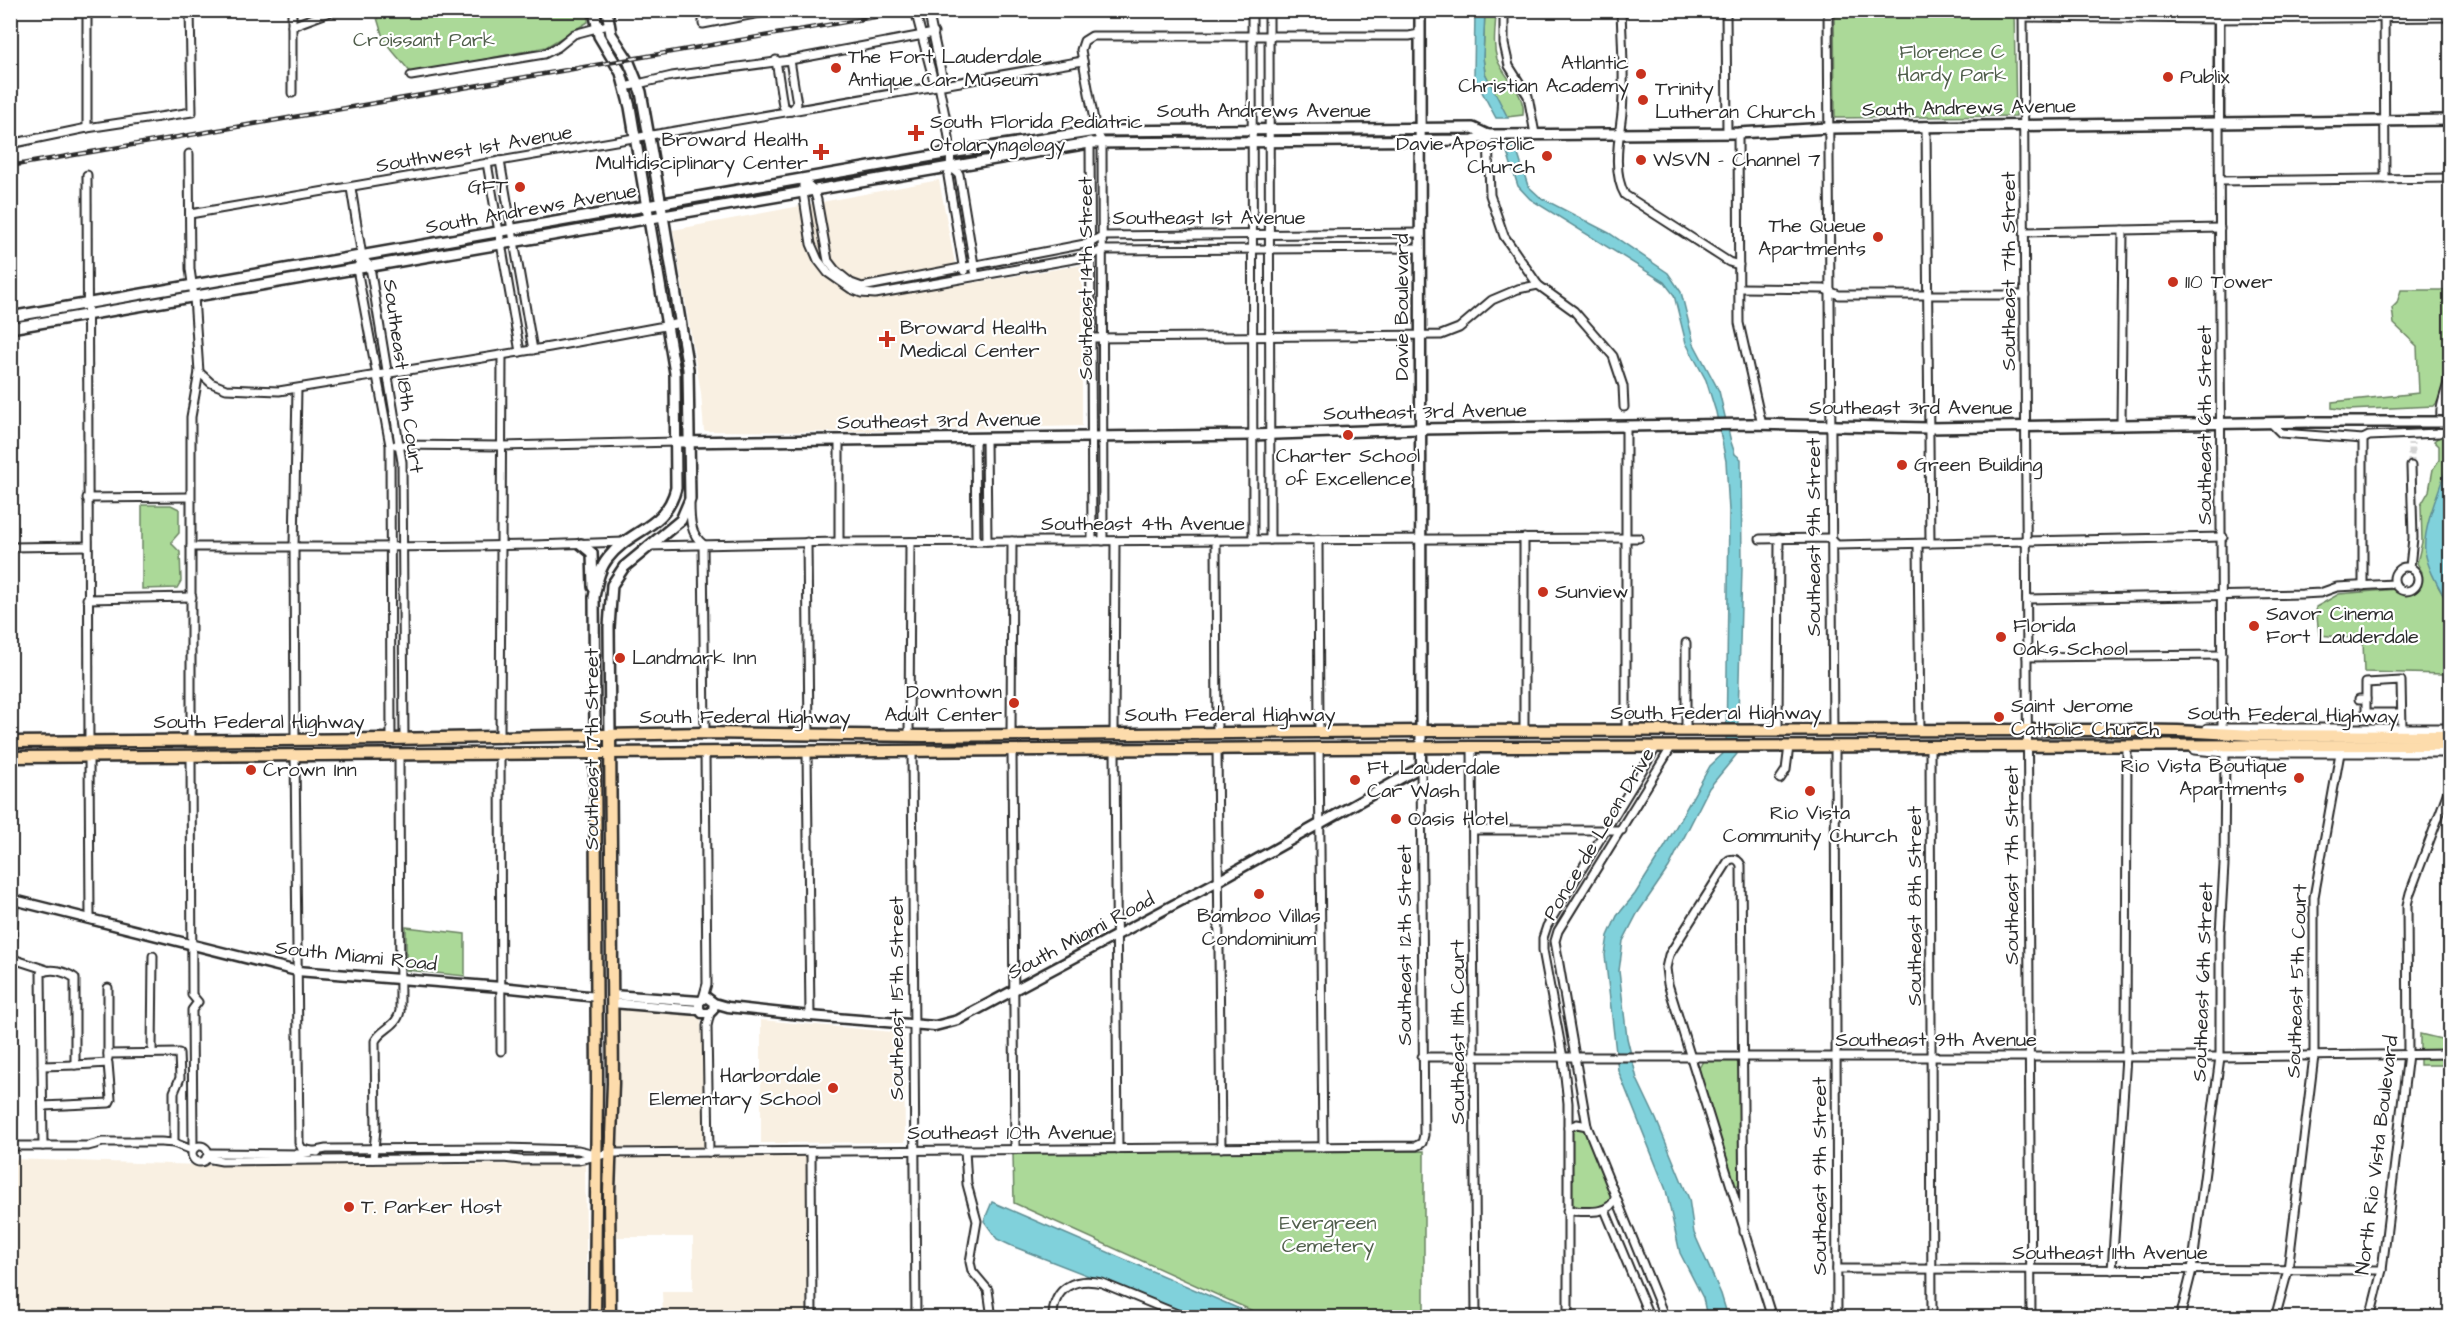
<svg xmlns="http://www.w3.org/2000/svg" width="2461" height="1328" font-family="'Architects Daughter',sans-serif">
<rect width="100%" height="100%" fill="#fff"/>
<filter id="ink" filterUnits="userSpaceOnUse"><feTurbulence type="fractalNoise" baseFrequency=".0167" numOctaves="2"/><feDisplacementMap in="SourceGraphic" scale="12" xChannelSelector="R" yChannelSelector="G"/><feConvolveMatrix kernelMatrix="1 2 1 2 8 2 1 2 1" color-interpolation-filters="sRGB"/></filter>
<g filter="url(#ink)">
<g fill="#f9f0e2">
<path d="M939,180L959,285L1082,265V426L828,432L704,431L701,393L673,230Z"/>
<path d="M618,1005L701,1010L705,1155L808,1154L807,1317H663L662,1291H693V1237H616Z"/>
<path d="M761,1020L904,1033L905,1142L761,1143Z"/>
<path d="M10,1159L202,1165L585,1164L587,1317H11Z"/>
</g>
<g fill="#abd998" stroke="#6b8262" stroke-width="1.5">
<path d="M375,11H588V22L546,47L412,74L384,41Z"/>
<path d="M1485,11H1496C1496,26 1492,44 1497,59C1504,78 1526,93 1523,115L1507,117L1485,73L1483,57Z"/>
<path d="M1834,11H2014L2016,116L1835,118Z"/>
<path d="M2401,290H2450C2451,317 2453,387 2434,406L2348,410L2332,408V402L2419,393L2417,346L2394,324L2392,308L2397,303Z"/>
<path d="M2450,391V457L2441,488L2438,586L2450,607V701H2445L2444,674L2364,672L2363,639L2319,635L2316,607L2339,594L2420,587L2422,572L2417,563L2422,542L2421,505L2429,491L2433,469L2439,460V446L2434,441L2446,431L2447,401Z"/>
<path d="M142,505H171L179,509V533L172,541V544L180,552L181,581L177,588L142,589Z"/>
<path d="M406,927L465,934V976L406,970Z"/>
<path d="M2420,1034L2450,1041V1065H2420Z"/>
<path d="M1703,1061H1736L1740,1065L1741,1182L1737,1186L1732,1183L1698,1070Z"/>
<path d="M1576,1127H1582L1586,1133L1611,1192L1612,1197L1609,1204C1599,1208 1581,1210 1571,1204V1131Z"/>
<path d="M1424,1151V1317H1266L1014,1203L1013,1153Z"/>
</g>
<g fill="#80d1db" stroke="#5e8f95" stroke-width="1.5">
<path d="M1475,11H1485L1483,57L1485,73L1508,118H1496L1474,77Z"/>
<path d="M1516,148L1528,186L1541,198L1609,233L1668,273L1681,292L1694,344L1719,391L1731,442L1735,454L1741,459L1742,567L1737,754L1709,788L1669,867L1637,914L1623,941L1619,971L1627,1038L1637,1079L1656,1119L1689,1199L1694,1233L1721,1294L1728,1317H1707L1703,1298L1680,1253L1666,1190L1618,1070L1605,955L1608,936L1617,916L1635,894L1664,848L1710,766L1726,751L1729,511L1726,461L1716,412L1706,380L1686,343L1674,295L1664,282L1530,199L1518,186L1506,149Z"/>
<path d="M2450,457V607C2441,590 2428,571 2425,551C2422,527 2443,482 2450,457Z"/>
<path d="M992,1202L1258,1317H1194L1012,1246L997,1239L984,1221Z"/>
</g>
<g fill="none" stroke-linecap="round" stroke-linejoin="round">
<path stroke="#d5d5d5" stroke-width="7" stroke-dasharray="7 3.5" stroke-linecap="butt" d="M2411,466V443"/>
<g stroke="#2b2b2b" stroke-width="11">
<g id="minor">
<path d="M87,10V128"/>
<path d="M292,10V93"/>
<path d="M703,10V24L776,10"/>
<path d="M915,10L933,78L939,85C943,110 956,153 948,176L964,271"/>
<path d="M928,10L942,76L939,85"/>
<path d="M1252,10L1253,540"/>
<path d="M1269,10L1270,540"/>
<path d="M1504,10V44L1509,66L1528,96L1535,134"/>
<path d="M1621,10C1622,44 1625,79 1622,113C1619,138 1612,173 1625,195L1729,262L1739,265"/>
<path d="M1726,10L1727,133"/>
<path d="M1828,10L1833,731"/>
<path d="M2023,10L2031,1318"/>
<path d="M2384,10L2385,179"/>
<path d="M2023,17L2219,19L2450,17"/>
<path d="M292,26L335,10"/>
<path d="M776,60L783,106L791,111L797,104L790,60"/>
<path d="M411,76L544,54L558,47L574,34L608,25"/>
<path d="M625,87L672,76L790,60L934,33"/>
<path d="M2219,123L2222,727"/>
<path d="M1926,126L1930,543"/>
<path d="M1738,133L1739,323L1762,425"/>
<path d="M1488,135L1490,195L1504,236L1538,285L1574,311L1613,356L1623,386L1624,407"/>
<path d="M1090,141L1092,541"/>
<path d="M10,144L87,128L192,112L190,10"/>
<path d="M189,154L190,269L194,297L199,372L191,417V741"/>
<path d="M500,161L533,350"/>
<path d="M487,163L520,352"/>
<path d="M951,167L959,174L975,271"/>
<path d="M87,175L89,742"/>
<path d="M803,180V192L811,244L818,260L828,273L851,289L861,293L875,294L1091,256L1102,250L1420,248"/>
<path d="M803,180L814,190L817,200L828,261L835,270L851,283L862,287L1090,243L1102,236L1420,233"/>
<path d="M2220,181L2450,178"/>
<path d="M351,188L362,256L370,267L402,462L404,739"/>
<path d="M190,214L1083,61"/>
<path d="M2025,232L2220,228"/>
<path d="M362,256L357,269L390,445L391,739"/>
<path d="M1740,288L1824,289L1839,295H2025"/>
<path d="M1091,338L1441,335L1459,328L1492,300L1518,289L1538,285"/>
<path d="M199,372L211,383L226,389L279,391L550,347L681,323"/>
<path d="M2271,423L2281,433L2363,439L2369,436L2439,433C2443,425 2440,418 2441,409C2443,396 2449,385 2450,371"/>
<path d="M2121,425L2123,230"/>
<path d="M1626,426V731"/>
<path d="M975,438L976,541"/>
<path d="M986,438L987,541"/>
<path d="M2363,439V586"/>
<path d="M839,441V542"/>
<path d="M396,445L501,446L676,442"/>
<path d="M87,498L190,497"/>
<path d="M690,503C690,518 690,534 703,544L705,733"/>
<path d="M1524,538V732"/>
<path d="M1318,539L1319,733"/>
<path d="M1760,539L1830,538L1837,545L2223,537"/>
<path d="M1216,540L1217,734"/>
<path d="M1103,541L1102,142L1096,131L1081,50L1084,41L1092,36H1409L1419,34"/>
<path d="M807,542L809,734"/>
<path d="M1918,544L1920,731"/>
<path d="M648,546L839,542L1639,538"/>
<path d="M10,547L87,546"/>
<path d="M191,547C336,547 480,548 624,542"/>
<circle cx="2406" cy="579" r="12"/>
<path d="M2410,567L2413,538L2411,466"/>
<path d="M87,599L192,597"/>
<path d="M2027,599L2302,594L2320,593L2337,587L2394,584"/>
<path d="M2027,657L2222,655"/>
<path d="M2359,699H2366V683L2401,681L2402,728"/>
<path d="M2366,699V713H2401"/>
<path d="M2207,728H2450"/>
<path d="M1686,731V643"/>
<path d="M1778,731L1779,538"/>
<path d="M1114,734L1115,541"/>
<path d="M1011,735L1012,541"/>
<path d="M909,736L910,542"/>
<path d="M500,738L502,355"/>
<path d="M295,740L294,547L297,389"/>
<path d="M1835,746L1837,1318"/>
<path d="M1930,746L1932,1318"/>
<path d="M1472,747L1476,1318"/>
<path d="M1319,748L1323,1147"/>
<path d="M1217,749L1221,1148"/>
<path d="M1012,750L1015,1148"/>
<path d="M1115,750L1118,1149"/>
<path d="M2194,750L2225,753H2450"/>
<path d="M912,751L916,1318"/>
<path d="M807,752L810,1016"/>
<path d="M500,753L501,1051"/>
<path d="M295,755L299,1143L302,1149L317,1152"/>
<path d="M191,756L192,995L198,1002L192,1010L193,1148"/>
<path d="M89,757L90,918"/>
<path d="M1780,779L1786,770L1789,746"/>
<path d="M1473,830H1622"/>
<path d="M14,900L12,956L16,960L47,970"/>
<path d="M108,988V1058"/>
<path d="M703,998L707,984L705,752"/>
<path d="M152,1053L153,956"/>
<path d="M108,1054L179,1053L180,1078L174,1092V1143"/>
<path d="M1422,1057H2220L2450,1054"/>
<path d="M42,1066L75,1065"/>
<path d="M43,1106L109,1103L111,1099L108,1063L75,1065V978C66,972 52,967 41,973L43,1146"/>
<path d="M1568,1128L1577,1124L1587,1126"/>
<circle cx="200" cy="1154" r="8"/>
<path d="M10,1146H88L103,1142H161L174,1143L192,1150"/>
<path d="M965,1150L967,1184L977,1221L970,1262L972,1271L988,1290L992,1318"/>
<path d="M709,1152L707,1026L710,1013"/>
<path d="M811,1152L812,1318"/>
<path d="M208,1153L301,1154L326,1149L504,1148L578,1150L595,1154"/>
<path d="M206,1158L222,1161L504,1158L520,1160H578L611,1153L1416,1146L1422,1143L1424,1135L1421,767"/>
<path d="M373,1159L376,1129L375,1041C382,1028 397,1027 400,1011L399,754"/>
<path d="M1605,1210L1650,1318"/>
<path d="M1567,1211C1583,1211 1610,1216 1615,1198"/>
<path d="M1744,1232L1741,865C1738,859 1735,858 1729,860L1669,955L1666,968L1668,984L1772,1318"/>
<path d="M1837,1269L2382,1270"/>
<path d="M2112,1270L2126,1056L2127,746"/>
<path d="M1053,1318C1053,1287 1075,1277 1102,1283L1187,1318"/>
<path d="M1568,1318V1103L1563,1058L1543,950V938L1547,926L1657,746"/>
<path d="M1665,1318L1587,1126L1555,941L1558,931L1672,746"/>
<path d="M2180,1318L2192,1270L2220,1057V934L2224,865L2225,753"/>
<path d="M2275,1318L2288,1270L2314,1056V897L2340,753"/>
<path d="M2370,1318L2382,1270L2408,1054L2407,905L2410,893L2450,786"/>
</g>
</g>
<g stroke="#2b2b2b" stroke-width="13">
<g id="tertiary">
<path d="M2219,10V123"/>
<path d="M10,899L297,971L501,987L597,997"/>
<path d="M612,995L700,1001"/>
<path d="M612,1003L699,1010"/>
<path d="M714,1003L713,1010L710,1013H702L699,1009V1002L706,997L714,1003L728,1007L810,1016L935,1026L958,1020L1218,881L1421,767V748"/>
</g>
</g>
<g stroke="#2b2b2b" stroke-width="14">
<g id="secondary">
<path d="M594,10L599,36L621,73L630,107L675,373L676,488C666,529 630,529 608,558C599,569 597,583 594,597L595,736"/>
<path d="M607,10L611,34L628,60L641,92L663,216L688,369L690,499L681,520L624,567L612,585L609,627L610,735"/>
<path d="M1420,10L1421,748"/>
<path d="M10,317L950,153L1096,131L1473,128L1488,135"/>
<path d="M10,328L1089,143L1473,140L1488,135L1738,133L1829,128L2450,120"/>
<path d="M676,442L1252,435L1420,429L1626,426L1751,424L1928,428L2310,422"/>
<path d="M581,544L592,553L593,587"/>
</g>
</g>
<g stroke="#2b2b2b" stroke-width="15">
<g id="primary">
<path d="M610,735L613,1083L609,1191L610,1318"/>
<path d="M10,742L391,739L705,733L924,736L1421,731L2111,730L2178,731L2252,735L2450,736"/>
<path d="M10,757L1472,747L2450,745"/>
<path d="M595,1318L597,1083L595,736"/>
</g>
</g>
<use href="#minor" stroke="#fff" stroke-width="7"/>
<use href="#tertiary" stroke="#fff" stroke-width="8"/>
<use href="#secondary" stroke="#fff" stroke-width="9"/>
<use href="#primary" stroke="#fddcac" stroke-width="10"/>
<g stroke="#2b2b2b" stroke-width="4.5">
<path id="rail" d="M10,166L915,10"/>
</g>
<use href="#rail" stroke="#fff" stroke-width="2" stroke-dasharray="7" stroke-linecap="butt"/>
<g stroke="#2b2b2b" stroke-width="14" stroke-linecap="butt">
<path id="secondary-bridge" d="M2310,422H2450"/>
</g>
<use href="#secondary-bridge" stroke="#fff" stroke-width="9"/>
</g>
</g>
<g fill="#c8321e" stroke="#fff" stroke-width="2">
<circle cx="836" cy="68" r="6"/>
<circle cx="1641" cy="74" r="6"/>
<circle cx="2168" cy="77" r="6"/>
<circle cx="1643" cy="100" r="6"/>
<path d="M913 124h6v6h6v6h-6v6h-6v-6h-6v-6h6z"/>
<path d="M818 143h6v6h6v6h-6v6h-6v-6h-6v-6h6z"/>
<circle cx="1547" cy="156" r="6"/>
<circle cx="1641" cy="160" r="6"/>
<circle cx="520" cy="187" r="6"/>
<circle cx="1878" cy="237" r="6"/>
<circle cx="2173" cy="282" r="6"/>
<path d="M884 330h6v6h6v6h-6v6h-6v-6h-6v-6h6z"/>
<circle cx="1348" cy="435" r="6"/>
<circle cx="1902" cy="465" r="6"/>
<circle cx="1543" cy="592" r="6"/>
<circle cx="2254" cy="626" r="6"/>
<circle cx="2001" cy="637" r="6"/>
<circle cx="620" cy="658" r="6"/>
<circle cx="1014" cy="703" r="6"/>
<circle cx="1999" cy="717" r="6"/>
<circle cx="251" cy="770" r="6"/>
<circle cx="2299" cy="778" r="6"/>
<circle cx="1355" cy="780" r="6"/>
<circle cx="1810" cy="791" r="6"/>
<circle cx="1396" cy="819" r="6"/>
<circle cx="1259" cy="894" r="6"/>
<circle cx="833" cy="1088" r="6"/>
<circle cx="349" cy="1207" r="6"/>
</g>
<g text-anchor="middle" dominant-baseline="central" stroke-width="4.5" stroke-linejoin="round" paint-order="stroke">
<g font-size="20" fill="#515f4c" stroke="#fff">
<text x="424" y="40">Croissant Park</text>
<text x="1952" y="52">Florence C<tspan x="1952" dy="23">Hardy Park</tspan></text>
<text x="1328" y="1223">Evergreen<tspan x="1328" dy="23">Cemetery</tspan></text>
</g>
<g font-size="20" fill="#2b2b2b" stroke="#fff" text-anchor="start">
<text x="848" y="57">The Fort Lauderdale<tspan x="848" dy="23">Antique Car Museum</tspan></text>
<text x="1629" y="63" text-anchor="end">Atlantic<tspan x="1629" dy="23">Christian Academy</tspan></text>
<text x="2180" y="77">Publix</text>
<text x="1655" y="89">Trinity<tspan x="1655" dy="23">Lutheran Church</tspan></text>
<text x="930" y="122">South Florida Pediatric<tspan x="930" dy="23">Otolaryngology</tspan></text>
<text x="808" y="140" text-anchor="end">Broward Health<tspan x="808" dy="23">Multidisciplinary Center</tspan></text>
<text x="1535" y="144" text-anchor="end">Davie Apostolic<tspan x="1535" dy="23">Church</tspan></text>
<text x="1653" y="160">WSVN - Channel 7</text>
<text x="508" y="187" text-anchor="end">GFT</text>
<text x="1866" y="226" text-anchor="end">The Queue<tspan x="1866" dy="23">Apartments</tspan></text>
<text x="2185" y="282">110 Tower</text>
<text x="900" y="328">Broward Health<tspan x="900" dy="23">Medical Center</tspan></text>
<text x="1348" y="456" text-anchor="middle">Charter School<tspan x="1348" dy="23">of Excellence</tspan></text>
<text x="1914" y="465">Green Building</text>
<text x="1555" y="592">Sunview</text>
<text x="2266" y="614">Savor Cinema<tspan x="2266" dy="23">Fort Lauderdale</tspan></text>
<text x="2013" y="626">Florida<tspan x="2013" dy="23">Oaks School</tspan></text>
<text x="632" y="658">Landmark Inn</text>
<text x="1002" y="692" text-anchor="end">Downtown<tspan x="1002" dy="23">Adult Center</tspan></text>
<text x="2011" y="706">Saint Jerome<tspan x="2011" dy="23">Catholic Church</tspan></text>
<text x="2287" y="766" text-anchor="end">Rio Vista Boutique<tspan x="2287" dy="23">Apartments</tspan></text>
<text x="1367" y="768">Ft. Lauderdale<tspan x="1367" dy="23">Car Wash</tspan></text>
<text x="263" y="770">Crown Inn</text>
<text x="1810" y="813" text-anchor="middle">Rio Vista<tspan x="1810" dy="23">Community Church</tspan></text>
<text x="1408" y="819">Oasis Hotel</text>
<text x="1259" y="916" text-anchor="middle">Bamboo Villas<tspan x="1259" dy="23">Condominium</tspan></text>
<text x="821" y="1076" text-anchor="end">Harbordale<tspan x="821" dy="23">Elementary School</tspan></text>
<text x="361" y="1207">T. Parker Host</text>
</g>
<g font-size="20" fill="#2b2b2b" stroke="#fff">
<text transform="translate(1969 108) rotate(-1)">South Andrews Avenue</text>
<text x="1264" y="111">South Andrews Avenue</text>
<text transform="translate(474 149) rotate(-10)">Southwest 1st Avenue</text>
<text transform="translate(531 209) rotate(-10)">South Andrews Avenue</text>
<text x="1209" y="218">Southeast 1st Avenue</text>
<text transform="translate(2009 271) rotate(-90)">Southeast 7th Street</text>
<text transform="translate(1086 278) rotate(-90)">Southeast 14th Street</text>
<text transform="translate(1402 307) rotate(-90)">Davie Boulevard</text>
<text transform="translate(403 376) rotate(82)">Southeast 18th Court</text>
<text x="1911" y="408">Southeast 3rd Avenue</text>
<text transform="translate(1425 412) rotate(-1)">Southeast 3rd Avenue</text>
<text transform="translate(939 421) rotate(-1)">Southeast 3rd Avenue</text>
<text transform="translate(2205 425) rotate(-90)">Southeast 6th Street</text>
<text x="1143" y="524">Southeast 4th Avenue</text>
<text transform="translate(1814 537) rotate(-90)">Southeast 9th Street</text>
<text x="1716" y="713">South Federal Highway</text>
<text x="1230" y="715">South Federal Highway</text>
<text transform="translate(2293 715) rotate(1)">South Federal Highway</text>
<text x="745" y="717">South Federal Highway</text>
<text x="259" y="722">South Federal Highway</text>
<text transform="translate(592 749) rotate(-90)">Southeast 17th Street</text>
<text transform="translate(1599 834) rotate(-59)">Ponce de Leon Drive</text>
<text transform="translate(2012 865) rotate(-90)">Southeast 7th Street</text>
<text transform="translate(1915 906) rotate(-90)">Southeast 8th Street</text>
<text transform="translate(1081 936) rotate(-28)">South Miami Road</text>
<text transform="translate(1405 945) rotate(-90)">Southeast 12th Street</text>
<text transform="translate(356 956) rotate(6)">South Miami Road</text>
<text transform="translate(2297 981) rotate(-88)">Southeast 5th Court</text>
<text transform="translate(2203 982) rotate(-88)">Southeast 6th Street</text>
<text transform="translate(897 998) rotate(-90)">Southeast 15th Street</text>
<text transform="translate(1458 1032) rotate(-90)">Southeast 11th Court</text>
<text x="1936" y="1040">Southeast 9th Avenue</text>
<text x="1010" y="1133">Southeast 10th Avenue</text>
<text transform="translate(2377 1155) rotate(-83)">North Rio Vista Boulevard</text>
<text transform="translate(1820 1176) rotate(-90)">Southeast 9th Street</text>
<text x="2110" y="1253">Southeast 11th Avenue</text>
</g>
</g>
<rect width="2461" height="1328" fill="none" stroke="#fff" stroke-width="36"/>
<rect x="18" y="18" width="2425" height="1292" fill="none" stroke="#2b2b2b" stroke-width="2" filter="url(#ink)"/>
</svg>
